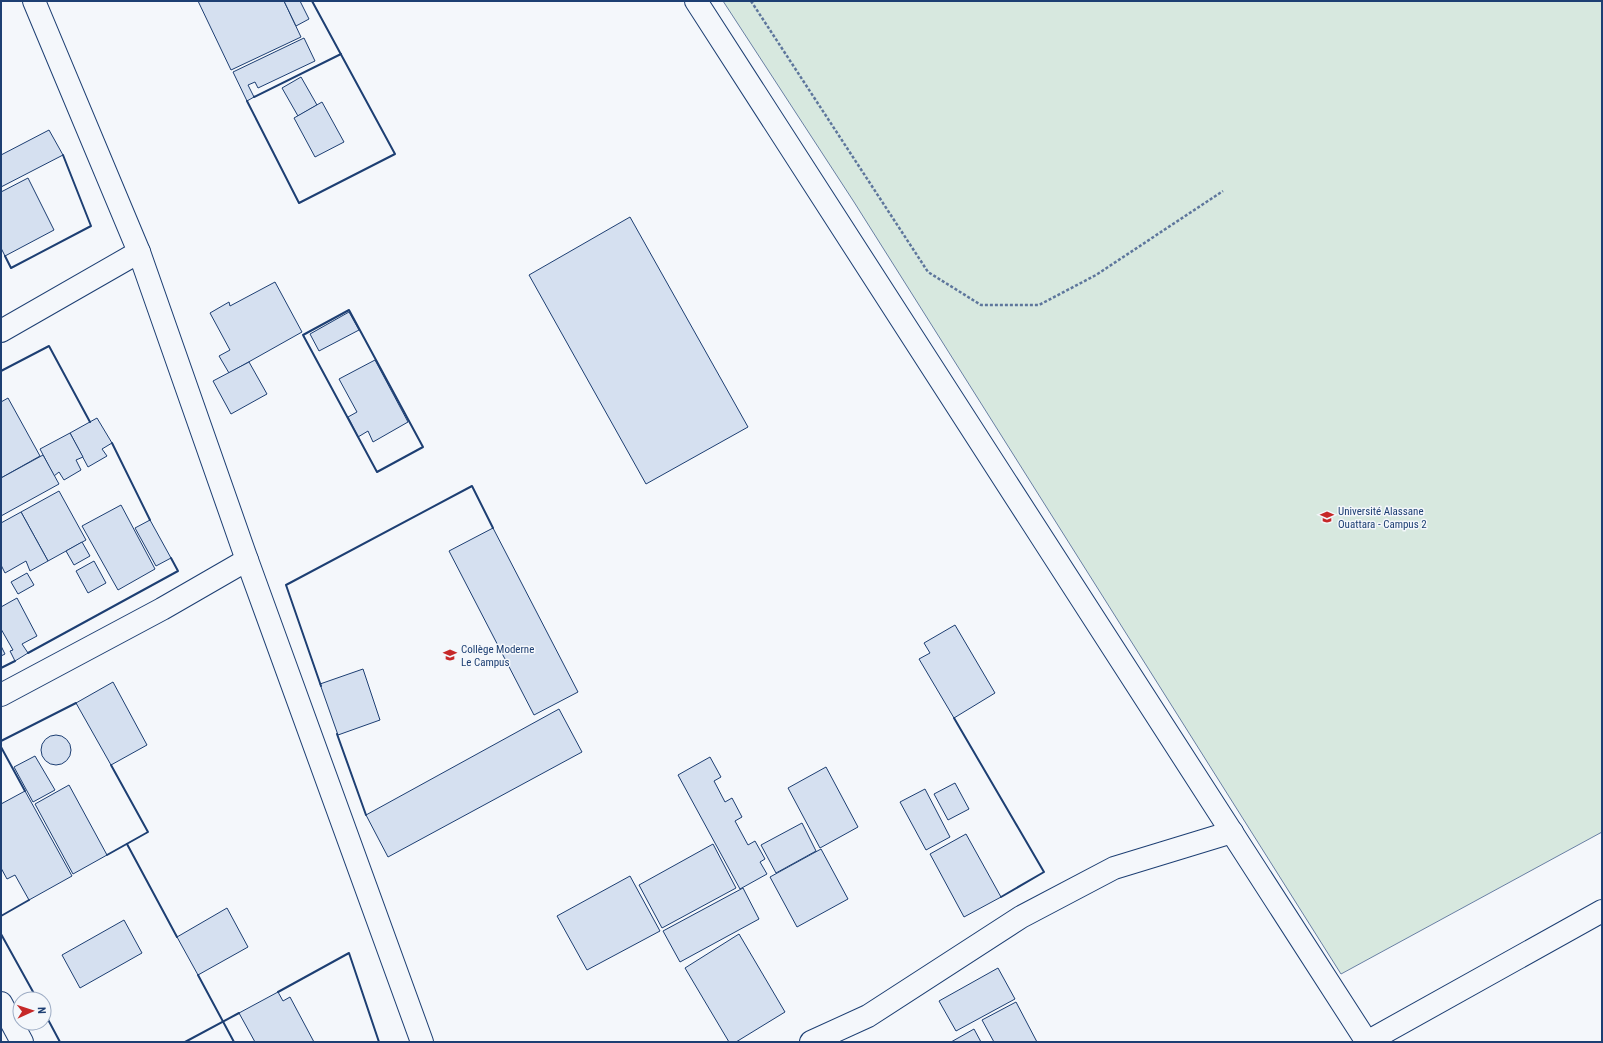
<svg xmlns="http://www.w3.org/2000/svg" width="1603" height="1043" font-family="'Roboto Condensed',sans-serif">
<rect width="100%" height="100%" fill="#f4f7fb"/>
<path fill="#d7e8df" stroke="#687fa3" d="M723,1H1602V832L1341,974L854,202Z"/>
<g fill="#d5e0f0" stroke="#1d3f73">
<path d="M198,1H284L301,37L231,70Z"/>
<path d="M284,1H300L309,19L296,26Z"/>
<path d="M304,38L315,61L258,88L255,82L248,85L254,97L247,101L233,72Z"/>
<path d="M301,77L317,105L298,116L282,88Z"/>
<path d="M322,102L344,142L315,157L294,118Z"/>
<path d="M49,130L63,155L1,187V155Z"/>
<path d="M28,178L54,230L5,256L1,248V192Z"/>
<path d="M630,217L748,427L646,484L529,275Z"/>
<path d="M275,282L302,332L229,373L219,356L230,350L210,313L229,302L230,306Z"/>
<path d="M349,312L359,330L319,351L310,334Z"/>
<path d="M375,360L408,422L373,442L368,431L358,437L348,417L357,412L339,379Z"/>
<path d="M249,362L267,394L231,414L213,381Z"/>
<path d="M8,398L40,456L1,478V402Z"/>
<path d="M97,418L112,443L102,449L107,456L88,467L70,433Z"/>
<path d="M70,433L83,457L76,460L81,470L64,480L59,472L54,476L40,449Z"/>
<path d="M43,455L59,484L1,516V478Z"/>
<path d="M59,491L86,540L48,561L21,512Z"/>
<path d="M121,505L155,569L118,590L82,526Z"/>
<path d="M21,512L48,561L30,571L26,561L5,573L1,565V523Z"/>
<path d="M150,520L171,558L156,566L135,528Z"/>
<path d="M493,528L578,692L534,715L449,551Z"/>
<path d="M82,542L90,556L74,565L66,551Z"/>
<path d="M94,561L106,583L88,593L76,571Z"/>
<path d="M27,573L34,585L18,594L11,582Z"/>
<path d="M17,598L37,636L22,644L28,653L15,661L10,651L13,650L1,629V607Z"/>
<path d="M955,625L995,693L954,718L919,659L930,653L924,643Z"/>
<path d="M1,646L5,654L1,656Z"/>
<path d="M363,669L380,720L338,735L320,684Z"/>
<path d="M113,682L147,745L111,765L76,703Z"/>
<path d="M559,709L582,752L388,857L366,815Z"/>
<circle cx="56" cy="750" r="15"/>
<path d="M35,756L55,790L33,802L14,767Z"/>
<path d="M710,757L721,777L714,781L725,802L732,798L742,817L735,821L748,845L755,841L765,859L760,862L767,874L740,889L678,775Z"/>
<path d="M826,767L858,827L820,848L788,788Z"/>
<path d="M955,783L969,809L948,820L934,794Z"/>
<path d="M69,785L107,855L73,874L35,804Z"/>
<path d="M925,789L950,837L926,850L900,802Z"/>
<path d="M25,791L72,876L29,900L15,875L7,879L1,868V804Z"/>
<path d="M802,823L816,851L776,873L761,845Z"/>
<path d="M966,834L1001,897L964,917L930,854Z"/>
<path d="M713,844L736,888L662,928L639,885Z"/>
<path d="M821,849L848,899L797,927L770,877Z"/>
<path d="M630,876L660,931L587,970L557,916Z"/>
<path d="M743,888L759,919L680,962L663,931Z"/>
<path d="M227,908L248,947L198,975L177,937Z"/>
<path d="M124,920L142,953L80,988L62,955Z"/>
<path d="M739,934L785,1012L736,1042H729L685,968Z"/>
<path d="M998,968L1015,999L956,1031L939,1001Z"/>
<path d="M278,992L283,1001L290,997L314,1042H255L239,1013Z"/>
<path d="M1016,1002L1037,1042H994L982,1020Z"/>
<path d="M974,1029L981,1042H951Z"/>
</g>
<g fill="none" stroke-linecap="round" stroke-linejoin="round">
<g stroke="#1d3f73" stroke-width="24">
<g id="minor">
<path d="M34,1L139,252L247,560L422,1042"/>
<path d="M696,1L1367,1042"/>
<path d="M1,331L139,252"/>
<path d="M1,695L162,609L247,560"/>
<path d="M1,1003L22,1042"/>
<path d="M811,1042L868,1016L1021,917L1114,868L1232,832"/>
<path d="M1367,1042L1602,911"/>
</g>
</g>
<path stroke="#5e769c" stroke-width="2.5" stroke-dasharray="3 2" stroke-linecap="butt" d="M751,1L928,272L981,305H1039L1096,275L1223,191"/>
<use href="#minor" stroke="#f4f7fb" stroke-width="22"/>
<g stroke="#1d3f73" stroke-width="2">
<path d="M254,97L341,54"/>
<path d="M247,101L299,203L395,154L312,1"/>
<path d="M5,256L11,268L91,226L63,155"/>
<path d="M349,310L423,447L377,472L303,335Z"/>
<path d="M1,371L49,346L90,422"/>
<path d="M112,443L150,520"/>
<path d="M28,653L178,571L171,558"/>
<path d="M1,668L15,661"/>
<path d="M321,686L286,585L472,486L493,528"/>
<path d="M954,718L1044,872L1001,897"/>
<path d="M337,734L366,815"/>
<path d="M1,741L76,703"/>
<path d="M1,747L25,791"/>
<path d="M127,844L177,937"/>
<path d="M107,855L148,832L111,765"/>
<path d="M1,916L29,900"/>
<path d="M1,934L37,999"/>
<path d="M198,975L234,1042"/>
<path d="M278,992L349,953L379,1042"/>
<path d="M44,1012L60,1042"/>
<path d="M185,1042L239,1013"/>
</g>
</g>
<defs>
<g id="university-bare" transform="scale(1.08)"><path d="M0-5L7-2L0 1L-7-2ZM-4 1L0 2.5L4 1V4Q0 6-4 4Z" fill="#c62828" stroke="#f4f7fb" stroke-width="2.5" paint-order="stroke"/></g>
<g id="school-bare" transform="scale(1.08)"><path d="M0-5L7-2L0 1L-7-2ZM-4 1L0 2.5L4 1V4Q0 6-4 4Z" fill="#c62828" stroke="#f4f7fb" stroke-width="2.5" paint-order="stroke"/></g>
</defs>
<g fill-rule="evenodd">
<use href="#university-bare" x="1327" y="517"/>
<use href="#school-bare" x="450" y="655"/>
</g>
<g text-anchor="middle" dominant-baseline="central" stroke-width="3" stroke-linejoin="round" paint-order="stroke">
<g font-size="11" fill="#1d3f73" stroke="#f4f7fb" text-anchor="start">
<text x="1338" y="511">Université Alassane<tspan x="1338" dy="13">Ouattara - Campus 2</tspan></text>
<text x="461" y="649">Collège Moderne<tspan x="461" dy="13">Le Campus</tspan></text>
</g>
</g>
<rect width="1603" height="1043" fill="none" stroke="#1d3f73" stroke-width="4"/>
<g transform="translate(32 1011) rotate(87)"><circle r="19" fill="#f4f7fb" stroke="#9eadc5"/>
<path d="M0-3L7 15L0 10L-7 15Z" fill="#c62828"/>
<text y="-6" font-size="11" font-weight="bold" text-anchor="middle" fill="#1d3f73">N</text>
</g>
</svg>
